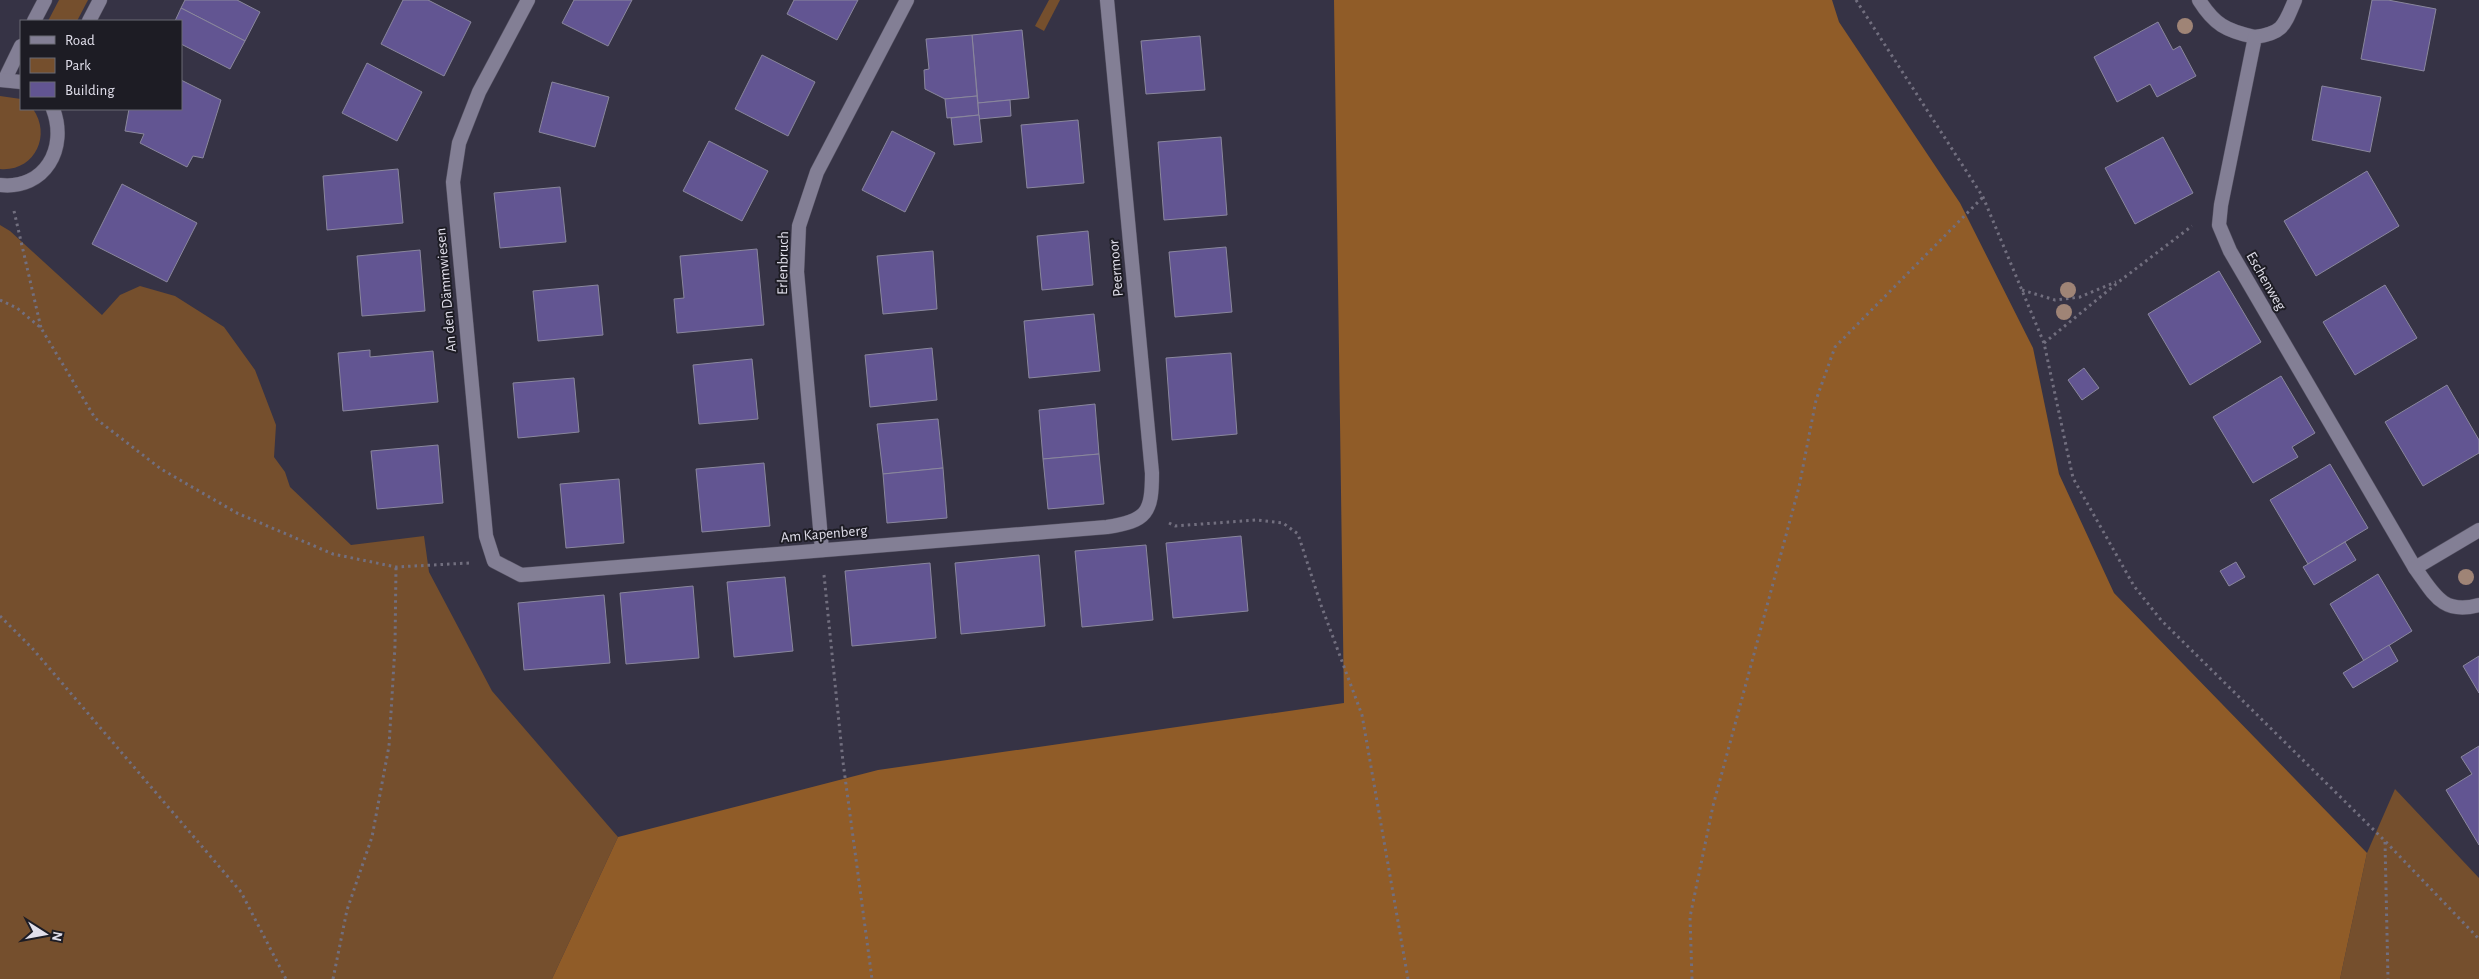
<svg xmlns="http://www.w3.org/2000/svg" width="2479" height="979" font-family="'Alegreya Sans',sans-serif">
<rect width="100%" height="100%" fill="#363345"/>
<g fill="#754f2d">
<path d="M59,0H88L77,21H48Z"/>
<path d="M1049,0H1060L1044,31L1035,26Z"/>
<path d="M0,96L21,99V109H33C52,136 34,172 0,169Z"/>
<path d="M0,225L10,231L102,315L120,295L140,286L175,296L224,327L255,370L276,425L274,457L285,472L290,487L351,545L424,536L429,572L492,691L618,837L552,979H0Z"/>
<path d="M2395,789L2479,878V979H2340L2367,853Z"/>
</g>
<path fill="#905c28" d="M1334,0H1832L1839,22L1960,203L2033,348L2059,474L2114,593L2367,853L2340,979H552L618,837L878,770L1344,703Z"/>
<g fill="#625592" stroke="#8a879d">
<path d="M185,0H237L260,12L245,41L181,8Z"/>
<path d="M403,0H428L471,22L444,76L381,44Z"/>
<path d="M574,0H632L608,46L562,23Z"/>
<path d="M794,0H858L837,40L787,14Z"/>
<path d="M2372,0H2388L2436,9L2424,71L2361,59Z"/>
<path d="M181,8L245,41L230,69L181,44V21H175Z"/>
<path d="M2158,22L2173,50L2180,46L2196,76L2157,97L2150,84L2117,102L2094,57Z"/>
<path d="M1022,30L1029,98L978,103L972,35Z"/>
<path d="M972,35L977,96L945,99L925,89L924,70L929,69L926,39Z"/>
<path d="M1200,36L1205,90L1146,94L1141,41Z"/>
<path d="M762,55L815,82L788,136L735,109Z"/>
<path d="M367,63L422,92L397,141L342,113Z"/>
<path d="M181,80L221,100L203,158L193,156L187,167L140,143L144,134L125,131L129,109H181Z"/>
<path d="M552,82L609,97L595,147L539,132Z"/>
<path d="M2322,86L2381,97L2370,152L2312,140Z"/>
<path d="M977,96L979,115L947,118L945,99Z"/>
<path d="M1010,100L1011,116L979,119L978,103Z"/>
<path d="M979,115L982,142L954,145L951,118Z"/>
<path d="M1078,120L1084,183L1027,188L1021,125Z"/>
<path d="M892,131L935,153L905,212L862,190Z"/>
<path d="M1221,137L1227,215L1164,220L1158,142Z"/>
<path d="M2163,137L2193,193L2135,224L2105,168Z"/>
<path d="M709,141L768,171L742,221L683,191Z"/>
<path d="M398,169L403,223L327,230L323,176Z"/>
<path d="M2367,171L2399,226L2316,276L2284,221Z"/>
<path d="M122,184L197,223L167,282L92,244Z"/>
<path d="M560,187L566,242L500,248L494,193Z"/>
<path d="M1088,231L1093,285L1042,290L1037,236Z"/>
<path d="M1226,247L1232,312L1175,317L1169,252Z"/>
<path d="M757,249L764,325L677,333L674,299L684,298L680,256Z"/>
<path d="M420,250L425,311L362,316L357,256Z"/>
<path d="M933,251L937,309L883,314L877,256Z"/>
<path d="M2219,271L2261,342L2190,385L2148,314Z"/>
<path d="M598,285L603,335L538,341L533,291Z"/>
<path d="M2385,285L2417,338L2355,375L2323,322Z"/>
<path d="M1094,314L1100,371L1029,378L1024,321Z"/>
<path d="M932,348L937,400L870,407L865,355Z"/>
<path d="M370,350V357L433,351L438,402L343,411L338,353Z"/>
<path d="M1231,353L1237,434L1172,440L1166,358Z"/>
<path d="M752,359L758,419L699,424L693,365Z"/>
<path d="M2084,368L2099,388L2082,400L2068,380Z"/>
<path d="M2281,376L2315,433L2292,447L2298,457L2253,483L2213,417Z"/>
<path d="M574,378L579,432L518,438L513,383Z"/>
<path d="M2447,385L2479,440V453L2423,486L2385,422Z"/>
<path d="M1095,404L1099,454L1043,459L1039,410Z"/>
<path d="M938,419L943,468L883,474L877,424Z"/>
<path d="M438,445L443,503L377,509L371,451Z"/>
<path d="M1099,454L1104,504L1048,509L1043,459Z"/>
<path d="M764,463L770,526L702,532L696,469Z"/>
<path d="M2330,464L2368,528L2308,564L2270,500Z"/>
<path d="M943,468L947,518L887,523L883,474Z"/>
<path d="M619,479L624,543L566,548L560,484Z"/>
<path d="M1241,536L1248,611L1173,618L1166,543Z"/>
<path d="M2345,542L2356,560L2314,585L2303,567Z"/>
<path d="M1146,545L1153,620L1082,627L1075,551Z"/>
<path d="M1039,555L1045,626L961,634L955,563Z"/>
<path d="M2236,562L2245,577L2229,586L2220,571Z"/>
<path d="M930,563L936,638L852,646L845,571Z"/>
<path d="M2378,574L2412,631L2364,661L2330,604Z"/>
<path d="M785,577L793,651L734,657L727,582Z"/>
<path d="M693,586L699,658L626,664L620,593Z"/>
<path d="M604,595L610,663L524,670L518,603Z"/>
<path d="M2389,645L2398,661L2353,688L2343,673Z"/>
<path d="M2479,656V693L2463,666Z"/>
<path d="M2479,746V845L2446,790L2472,774L2461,757Z"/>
</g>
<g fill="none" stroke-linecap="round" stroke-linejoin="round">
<g stroke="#545161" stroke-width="15">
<g id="minor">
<path d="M528,0L479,92L459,143L453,182L486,536L494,561L521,575L1107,527C1147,521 1152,513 1152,473L1107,0"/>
<path d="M2199,0C2214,24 2226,31 2255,37"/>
<path d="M2295,0C2284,26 2283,33 2255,37L2221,205L2219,225L2230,251L2415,568C2434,594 2442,615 2479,605"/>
<path d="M34,21L45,0"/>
<path d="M89,21L100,0"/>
<path d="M5,79L21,46"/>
<path d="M0,80L21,82"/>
<path d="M0,185C45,190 68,148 53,109"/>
<path d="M822,550L797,272L799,226L817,172L907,0"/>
<path d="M2415,568L2479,530"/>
</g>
</g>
<g stroke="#726f7f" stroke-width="3" stroke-dasharray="2.5 4" stroke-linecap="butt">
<path d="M1856,0L1983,197L2044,343L2073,478L2134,586L2161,620L2385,841L2479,939"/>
<path d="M14,211L41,328"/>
<path d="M2022,290L2055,300L2080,297L2116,282"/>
<path d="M0,300L17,308L41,328L95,418L161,469L237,513L333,554L396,567L469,563"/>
<path d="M2044,343L2121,280L2192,226"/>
<path d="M1169,523L1175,526L1256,520L1283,523L1298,534L1321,605L1362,715L1408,979"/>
<path d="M824,575L843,762L872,979"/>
<path d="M0,616L32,648L241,892L286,979"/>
<path d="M2385,842L2388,979"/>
<path d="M333,979L347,910L372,837L389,746L395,646L396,567"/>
<path d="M1692,979L1690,917L1713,806L1799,487L1816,400L1835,347L1983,197"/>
</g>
<use href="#minor" stroke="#837f95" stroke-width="14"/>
</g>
<g fill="#9f8476">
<circle cx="2185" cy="26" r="8"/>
<circle cx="2068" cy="290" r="8"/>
<circle cx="2064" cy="312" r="8"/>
<circle cx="2466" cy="577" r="8"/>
</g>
<g text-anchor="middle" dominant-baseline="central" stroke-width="4" stroke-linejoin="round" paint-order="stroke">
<g font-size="15" fill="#e1dfeb" stroke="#1d1c24">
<text transform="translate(783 263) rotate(-89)">Erlenbruch</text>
<text transform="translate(1116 268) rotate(-95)">Peermoor</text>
<text transform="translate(2266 281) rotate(60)">Eschenweg</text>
<text transform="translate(446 290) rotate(-95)">An den Dämmwiesen</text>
<text transform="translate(824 534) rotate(-5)">Am Kapenberg</text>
</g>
</g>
<rect x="20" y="20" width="162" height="90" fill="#1d1c24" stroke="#6b6a74"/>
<rect x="30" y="36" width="25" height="8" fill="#837f95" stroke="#6b6a74"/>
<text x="65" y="45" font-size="15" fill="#e1dfeb">Road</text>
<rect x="30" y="58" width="25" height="15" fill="#754f2d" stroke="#6b6a74"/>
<text x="65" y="70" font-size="15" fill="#e1dfeb">Park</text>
<rect x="30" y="82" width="25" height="15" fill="#625592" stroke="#6b6a74"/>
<text x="65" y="95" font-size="15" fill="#e1dfeb">Building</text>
<g transform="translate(45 934) rotate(101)" stroke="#1d1c24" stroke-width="4" paint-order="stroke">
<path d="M0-4L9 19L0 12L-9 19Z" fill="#e1dfeb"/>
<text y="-8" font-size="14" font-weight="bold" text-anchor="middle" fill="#e1dfeb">N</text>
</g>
</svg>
